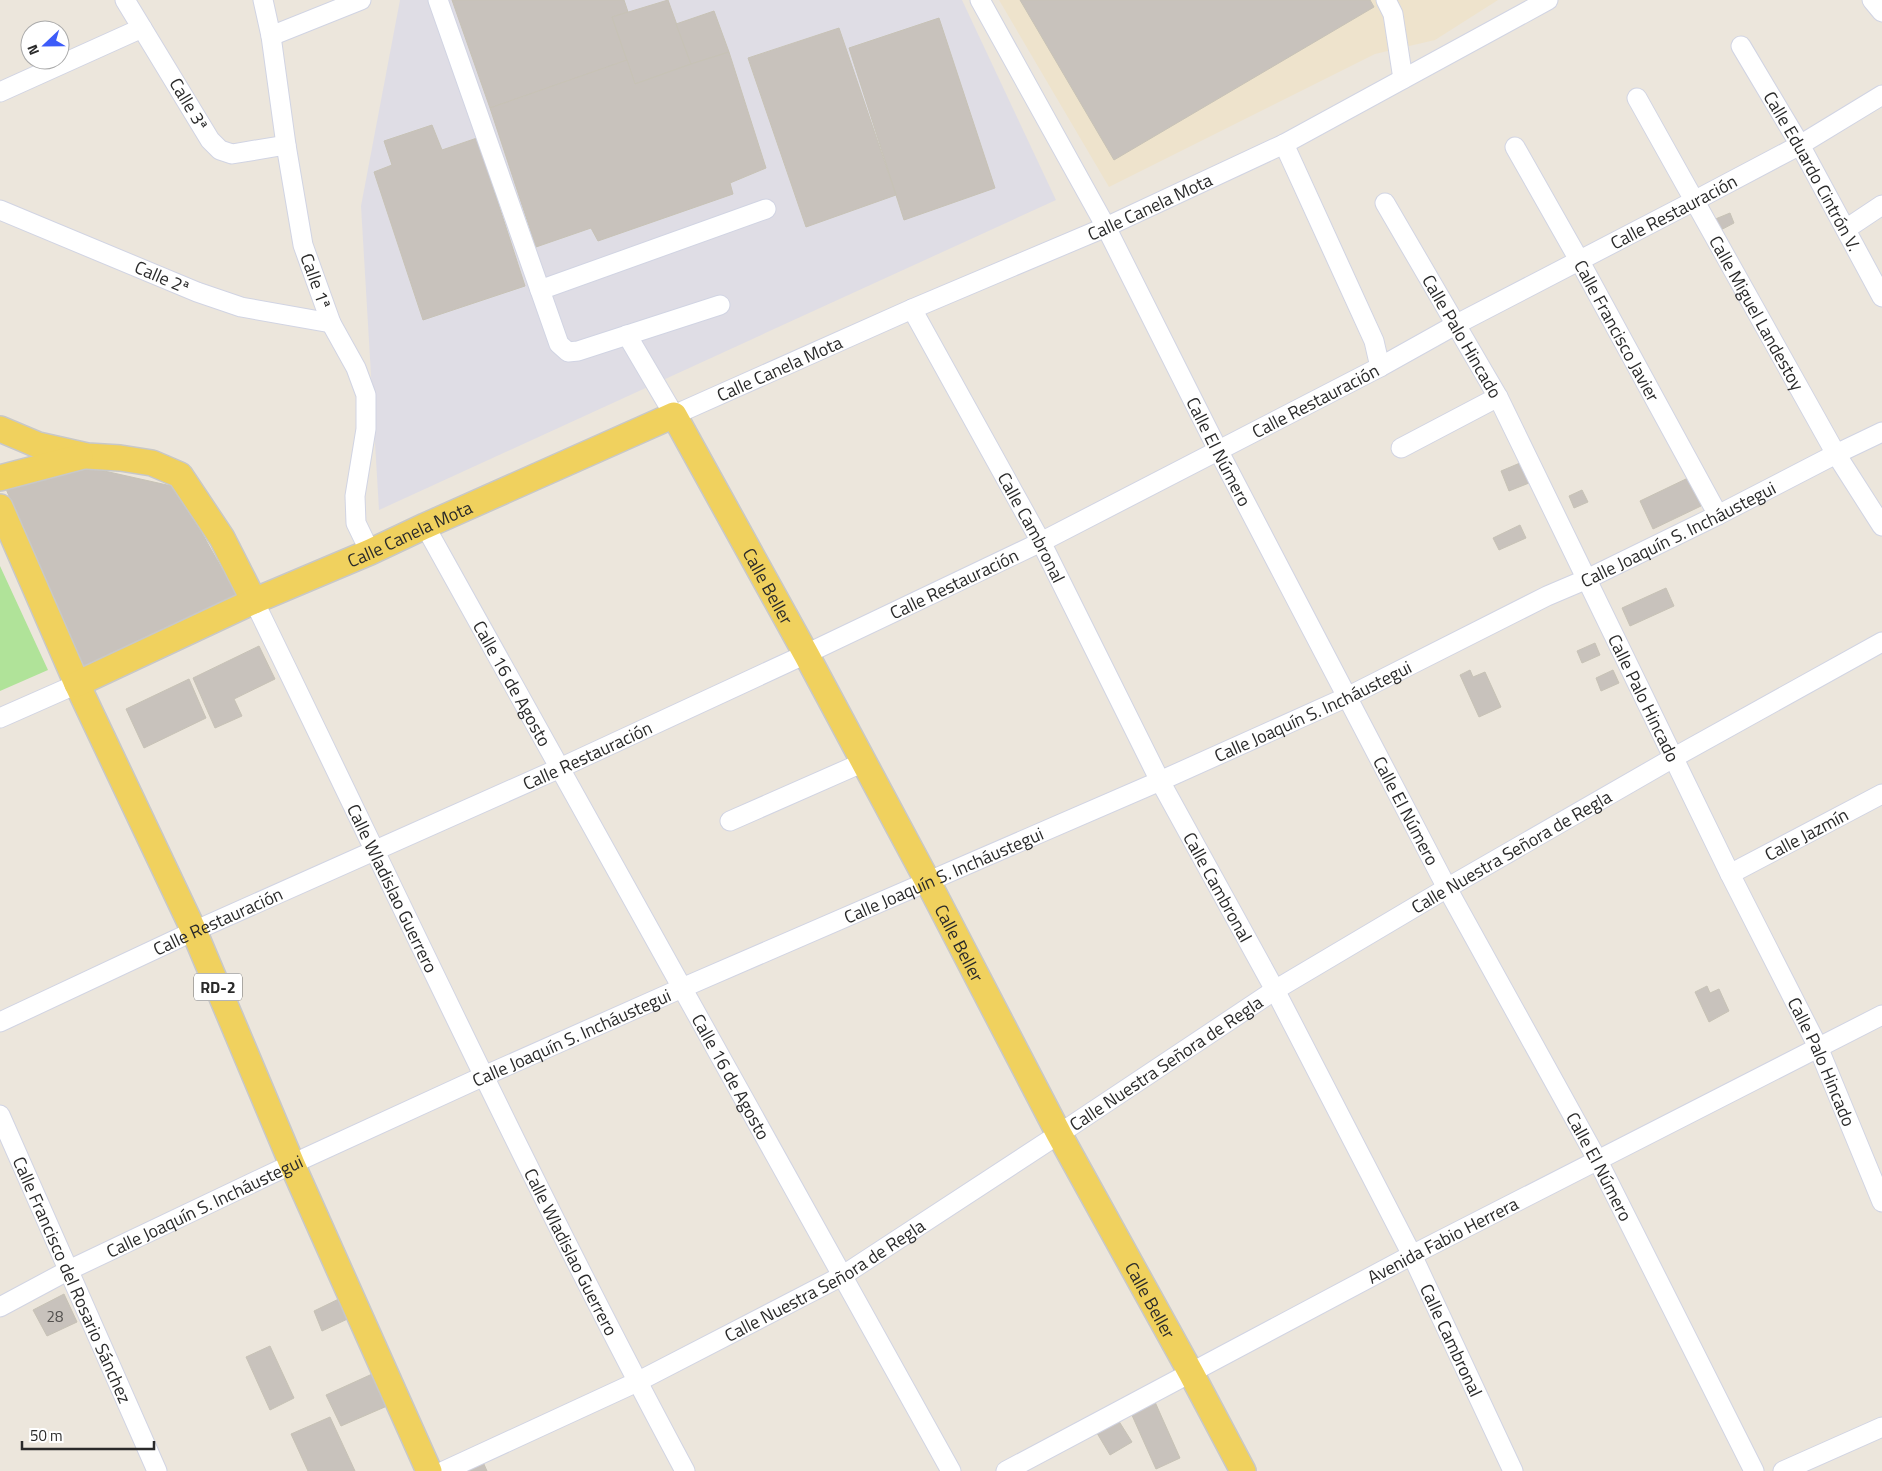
<svg xmlns="http://www.w3.org/2000/svg" width="1882" height="1471" font-family="'Titillium Web',sans-serif">
<rect width="100%" height="100%" fill="#ece6dc"/>
<path fill="#dfdde5" d="M400,0H962L1056,200L379,510L361,206Z"/>
<path fill="#eee3cc" d="M999,0H1498L1435,40L1375,54L1109,187Z"/>
<path fill="#b0e399" d="M0,566L48,670L0,691Z"/>
<g fill="#c8c2bc" stroke="#c7c2b6">
<path d="M452,0H624L628,12L612,17L627,60L490,108Z"/>
<path d="M668,0L691,64L635,84L612,17Z"/>
<path d="M1020,0H1370L1374,7L1114,160Z"/>
<path d="M714,11L729,52L691,64L676,24Z"/>
<path d="M939,18L995,188L904,220L849,48Z"/>
<path d="M839,28L896,195L806,227L748,58Z"/>
<path d="M729,52L766,168L730,183L733,194L598,241L591,228L536,247L490,108L627,60L635,84L691,64Z"/>
<path d="M432,125L442,150L477,138L525,286L423,320L374,172L392,165L384,141Z"/>
<path d="M1730,213L1734,223L1715,233L1713,220Z"/>
<path d="M1520,463L1529,483L1509,491L1501,471Z"/>
<path d="M91,468L176,487L239,599L85,673L6,489Z"/>
<path d="M1688,478L1701,506L1653,529L1640,501Z"/>
<path d="M1582,490L1588,502L1574,508L1569,496Z"/>
<path d="M1520,525L1526,538L1499,550L1493,538Z"/>
<path d="M1666,588L1674,606L1630,626L1622,608Z"/>
<path d="M1595,643L1600,655L1582,663L1577,651Z"/>
<path d="M259,646L275,679L234,699L242,716L215,728L193,678Z"/>
<path d="M1470,670L1473,677L1485,672L1501,707L1479,717L1460,675Z"/>
<path d="M1613,670L1619,683L1601,691L1596,678Z"/>
<path d="M189,679L206,718L144,748L126,709Z"/>
<path d="M1707,986L1710,993L1719,989L1729,1011L1709,1022L1695,992Z"/>
<path d="M64,1294L77,1322L47,1336L33,1310Z"/>
<path d="M347,1295L356,1315L322,1331L314,1311Z"/>
<path d="M270,1346L294,1398L270,1410L246,1357Z"/>
<path d="M381,1370L394,1403L341,1426L326,1395Z"/>
<path d="M1155,1402L1180,1458L1156,1469L1131,1413Z"/>
<path d="M1115,1415L1132,1442L1110,1455L1094,1428Z"/>
<path d="M330,1417L355,1471H308L291,1434Z"/>
<path d="M483,1462L487,1471H466Z"/>
</g>
<g fill="none" stroke-linecap="round" stroke-linejoin="round">
<g stroke="#d1d4e3" stroke-width="21">
<g id="minor">
<path d="M125,0L210,140L220,150L232,154L286,145"/>
<path d="M263,0L271,36L286,145L303,245L331,323L356,368L366,395V429L355,496L356,523L370,552"/>
<path d="M438,0L559,344L568,352L578,351L720,305"/>
<path id="s1" d="M980,0L1106,227L1218,450L1447,888L1598,1161L1754,1471"/>
<path d="M1386,0L1393,14L1403,79"/>
<path d="M1872,0L1882,12"/>
<path d="M271,36L361,0"/>
<path id="s2" d="M1741,46L1800,145L1882,297"/>
<path d="M0,92L142,28"/>
<path id="s3" d="M1637,98L1836,454L1882,526"/>
<path d="M1284,144L1374,341L1380,367"/>
<path id="s4" d="M1515,147L1579,260L1718,515"/>
<path id="s5" d="M1385,203L1498,397L1730,874L1818,1047L1882,1202"/>
<path d="M0,210L197,292L241,307L331,323"/>
<path d="M1846,229L1882,205"/>
<path d="M540,290L766,209"/>
<path id="s6" d="M912,309L1041,542L1160,781L1275,990L1412,1255L1513,1471"/>
<path id="s7" d="M627,335L674,415L912,309L1106,227L1284,144L1548,0"/>
<path d="M1401,448L1498,397"/>
<path id="s8" d="M425,526L951,1471"/>
<path id="s9" d="M254,601C396,892 532,1186 685,1471"/>
<path d="M0,718L77,684"/>
<path d="M730,821L864,762"/>
<path id="s10" d="M1730,874L1882,794"/>
<path id="s11" d="M0,1022L194,931L560,768L806,654L1041,542L1380,367L1457,324L1694,201L1800,145L1882,95"/>
<path id="s12" d="M0,1115L157,1471"/>
<path id="s13" d="M0,1307L69,1270L292,1164L484,1076L682,988L1160,781L1347,697L1547,596L1587,579L1718,515L1836,454L1882,432"/>
<path id="s14" d="M444,1471L637,1382L842,1276L1059,1134L1275,990L1447,888L1673,758L1882,642"/>
<path id="s15" d="M1006,1471L1412,1255L1882,1015"/>
<path d="M1783,1471L1882,1427"/>
</g>
</g>
<g stroke="#c8c8c8" stroke-width="28">
<g id="major">
<path d="M0,429L38,445L87,456L120,458L152,463L180,475L222,538L254,601"/>
<path d="M0,478L80,457"/>
<path d="M0,507L77,684L194,931L292,1164L429,1471"/>
<path id="s16" d="M77,684L254,601L370,552L425,526L674,415L806,654L928,882L1059,1134L1191,1373L1243,1471"/>
</g>
</g>
<use href="#minor" stroke="#fff" stroke-width="19"/>
<use href="#major" stroke="#f0d15e" stroke-width="25"/>
</g>
<g text-anchor="middle" dominant-baseline="central" stroke-width="4" stroke-linejoin="round" paint-order="stroke">
<g font-size="15" fill="#52504e">
<text x="55" y="1316">28</text>
</g>
<rect fill="#fff" stroke="#6a6a6a" stroke-width="1" x="194" y="973.5" width="48" height="27" rx="4"/>
<g font-size="16" font-weight="bold" fill="#2a2a2a">
<text x="218" y="987">RD-2</text>
</g>
<g font-size="18" fill="#2a2a2a" stroke="#fff">
<text transform="translate(189 104) rotate(59)">Calle 3ª</text>
<text stroke="none"><textPath href="#s2" startOffset="144">Calle Eduardo Cintrón V.</textPath></text>
<text stroke="none"><textPath href="#s7" startOffset="612">Calle Canela Mota</textPath></text>
<text stroke="none"><textPath href="#s11" startOffset="1860">Calle Restauración</textPath></text>
<text transform="translate(162 277) rotate(23)">Calle 2ª</text>
<text transform="translate(316 281) rotate(70)">Calle 1ª</text>
<text stroke="none"><textPath href="#s3" startOffset="246">Calle Miguel Landestoy</textPath></text>
<text stroke="none"><textPath href="#s4" startOffset="210">Calle Francisco Javier</textPath></text>
<text stroke="none"><textPath href="#s5" startOffset="154">Calle Palo Hincado</textPath></text>
<text stroke="none"><textPath href="#s7" startOffset="208">Calle Canela Mota</textPath></text>
<text stroke="none"><textPath href="#s11" startOffset="1455">Calle Restauración</textPath></text>
<text stroke="none"><textPath href="#s1" startOffset="511">Calle El Número</textPath></text>
<text stroke="none"><textPath href="#s6" startOffset="249">Calle Cambronal</textPath></text>
<text stroke="none"><textPath href="#s13" startOffset="1848">Calle Joaquín S. Incháustegui</textPath></text>
<text stroke="none"><textPath href="#s16" startOffset="365">Calle Canela Mota</textPath></text>
<text stroke="none"><textPath href="#s11" startOffset="1050">Calle Restauración</textPath></text>
<text stroke="none"><textPath href="#s16" startOffset="850">Calle Beller</textPath></text>
<text stroke="none"><textPath href="#s8" startOffset="180">Calle 16 de Agosto</textPath></text>
<text stroke="none"><textPath href="#s5" startOffset="559">Calle Palo Hincado</textPath></text>
<text stroke="none"><textPath href="#s13" startOffset="1442">Calle Joaquín S. Incháustegui</textPath></text>
<text stroke="none"><textPath href="#s11" startOffset="645">Calle Restauración</textPath></text>
<text stroke="none"><textPath href="#s1" startOffset="916">Calle El Número</textPath></text>
<text stroke="none"><textPath href="#s10" startOffset="86">Calle Jazmín</textPath></text>
<text stroke="none"><textPath href="#s14" startOffset="1236">Calle Nuestra Señora de Regla</textPath></text>
<text stroke="none"><textPath href="#s13" startOffset="1038">Calle Joaquín S. Incháustegui</textPath></text>
<text stroke="none"><textPath href="#s6" startOffset="654">Calle Cambronal</textPath></text>
<text stroke="none"><textPath href="#s9" startOffset="319">Calle Wladislao Guerrero</textPath></text>
<text stroke="none"><textPath href="#s11" startOffset="240">Calle Restauración</textPath></text>
<text stroke="none"><textPath href="#s16" startOffset="1255">Calle Beller</textPath></text>
<text stroke="none"><textPath href="#s13" startOffset="632">Calle Joaquín S. Incháustegui</textPath></text>
<text stroke="none"><textPath href="#s5" startOffset="964">Calle Palo Hincado</textPath></text>
<text stroke="none"><textPath href="#s14" startOffset="831">Calle Nuestra Señora de Regla</textPath></text>
<text stroke="none"><textPath href="#s8" startOffset="630">Calle 16 de Agosto</textPath></text>
<text stroke="none"><textPath href="#s1" startOffset="1321">Calle El Número</textPath></text>
<text stroke="none"><textPath href="#s13" startOffset="228">Calle Joaquín S. Incháustegui</textPath></text>
<text stroke="none"><textPath href="#s15" startOffset="494">Avenida Fabio Herrera</textPath></text>
<text stroke="none"><textPath href="#s9" startOffset="724">Calle Wladislao Guerrero</textPath></text>
<text stroke="none"><textPath href="#s12" startOffset="180">Calle Francisco del Rosario Sánchez</textPath></text>
<text stroke="none"><textPath href="#s14" startOffset="426">Calle Nuestra Señora de Regla</textPath></text>
<text stroke="none"><textPath href="#s16" startOffset="1660">Calle Beller</textPath></text>
<text stroke="none"><textPath href="#s6" startOffset="1164">Calle Cambronal</textPath></text>
</g>
</g>
<g transform="translate(45 45) rotate(248)"><circle r="24" fill="#ffffff" stroke="#aaaaaa"/>
<path d="M0-4L9 19L0 12L-9 19Z" fill="#3d5cf9"/>
<text y="-8" font-size="14" font-weight="bold" text-anchor="middle" fill="#2a2a2a">N</text>
</g>
<path d="M22 1441v8h132v-8" fill="none" stroke="#2a2a2a" stroke-width="2.5"/>
<text x="30" y="1441" font-size="15" fill="#2a2a2a" stroke="#ffffff" stroke-width="4" paint-order="stroke">50 m</text>
</svg>
